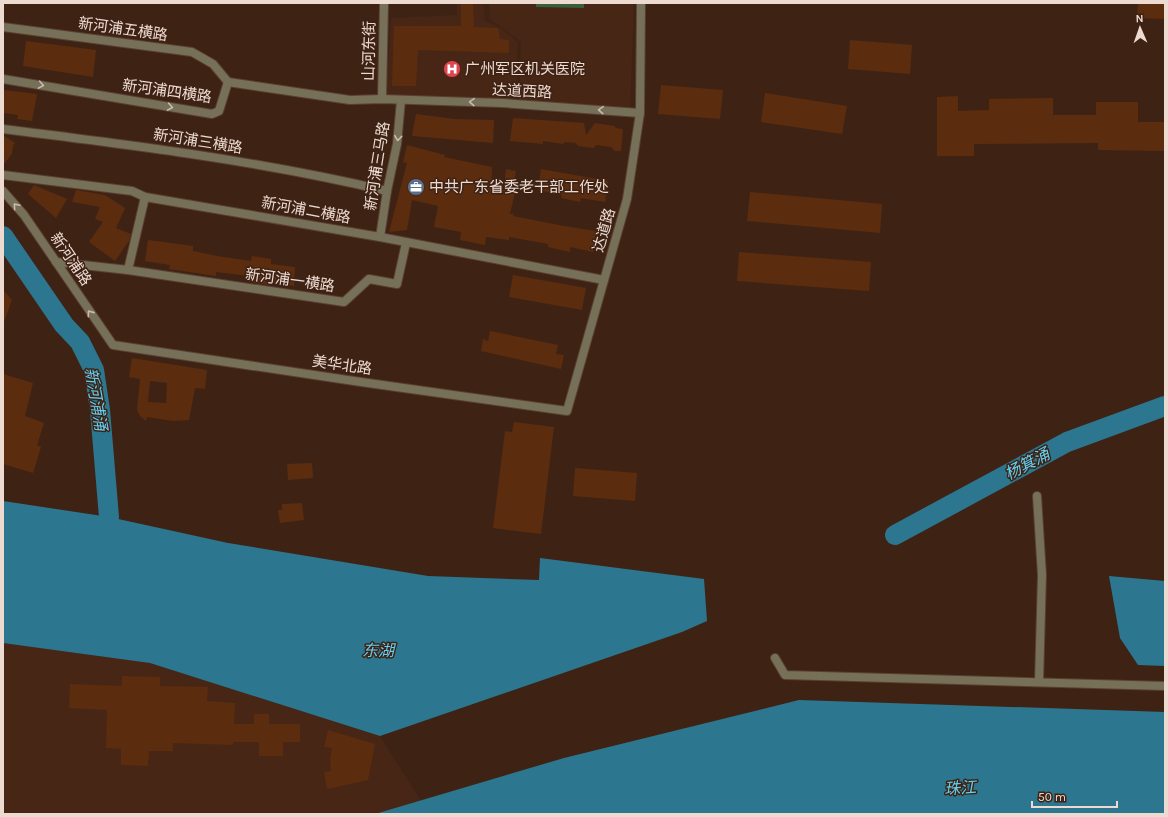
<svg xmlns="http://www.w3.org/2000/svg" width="1168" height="817" font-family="Karla,'Noto Sans SC',sans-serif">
<rect width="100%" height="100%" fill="#3e2315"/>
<g fill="#482615">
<path d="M457,3H483L485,21L501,28L518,42L516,100L386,95L391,18L457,15Z"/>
<path d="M489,3H634L630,108L519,100L521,42L490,19Z"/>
<path d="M3,642L150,663L380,736L421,801L375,814H3Z"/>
</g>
<path fill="#375f3c" d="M536,3H584V8L536,7Z"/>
<g fill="#2c778f">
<path d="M3,501L109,517L228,543L428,576L539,580L540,558L704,579L707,621L682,632L380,736L150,663L3,643Z"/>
<path d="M1109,576L1165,581V666L1138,665L1120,638Z"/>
<path d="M799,700L1165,712V814H375L564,758Z"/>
</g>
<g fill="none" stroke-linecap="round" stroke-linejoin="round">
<g stroke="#2c778f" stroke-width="20">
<path d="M3,236L64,325L80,342L94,370L100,410L109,517"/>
<path d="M895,535L1067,442L1165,406"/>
</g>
</g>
<g fill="#5c2c0f" fill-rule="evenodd">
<path d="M461,3H473L474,27L498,28L500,39L509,40V53L418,50L416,86H392L394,26H461Z"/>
<path d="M1138,3H1165V19L1137,18Z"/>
<path d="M850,40L912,45L910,74L848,69Z"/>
<path d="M26,41L96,50L93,77L23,66Z"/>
<path d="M661,85L723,90L720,119L658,114Z"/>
<path d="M3,90L37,94L32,121L17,119L18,115L3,113Z"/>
<path d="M765,93L847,106L842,134L761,122Z"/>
<path d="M958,96V111L989,110V99L1053,98V115H1096V102H1138V122H1165V151L1098,150V143L974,144V156H937V97Z"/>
<path d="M416,114L455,119L494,120L493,143L412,136Z"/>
<path d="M513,118L584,123L586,135L595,123L614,126L616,128L623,129L621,151H615L611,147L597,145L593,148L578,146L576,143L565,142L563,144L543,141V144L510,141Z"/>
<path d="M3,135L15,143L13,146L12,154L3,165Z"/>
<path d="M407,145L445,155L444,157L492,167L491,194L503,195L506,169L516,171L514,183L517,184L510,214H514L513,216L564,226L596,231L593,252L570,247V252L548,247V244L509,237V240L486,237L485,245L460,240L461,232L434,227L438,206L412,200L407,230L389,232L407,163L403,162Z"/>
<path d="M541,169L608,181L605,202L581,198L580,202L561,198L562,195L538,190Z"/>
<path d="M34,185L67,199L56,218L28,194Z"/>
<path d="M76,190L105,195L125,208L116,228L131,234L129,241L115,261L89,242L103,222L95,219L100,207L72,202Z"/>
<path d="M750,192L882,204L880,233L747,221Z"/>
<path d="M148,240L193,246V251L217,256L251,261L252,256L271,259V264L295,267L294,286L270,282L269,285L249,282V276L216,272V276L169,269L170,265L145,261Z"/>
<path d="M739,252L871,262L869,291L737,281Z"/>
<path d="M513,275L586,288L582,310L509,297Z"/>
<path d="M3,290L12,300L4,322H3Z"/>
<path d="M490,331L558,345L556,354L564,355L561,369L481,351L483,339L488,341Z"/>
<path d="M132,358L207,370L205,389L195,388L189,420L173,421L147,417L146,421L140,416L137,410L140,379L129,377ZM150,381L167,383L166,403L148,402Z"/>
<path d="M3,374L33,383L25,416L44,423L37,445L41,447L33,473L3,464Z"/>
<path d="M514,422L554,427L541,534L493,528L505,431L512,432Z"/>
<path d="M312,463L313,478L288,480L287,464Z"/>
<path d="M575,468L637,473L635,501L573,496Z"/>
<path d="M302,503L304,520L280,523L278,510H282V504Z"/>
<path d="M122,676L160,677V686L208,687L207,701L235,703L234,724H254V714H269V724H300V742H283V756H259V742H233V745L173,743V751H149L148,766L121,765V749L106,748L107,710L69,708L70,684L122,686Z"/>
<path d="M328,730L375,744L368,780L327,789L324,772L331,771L330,759L332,748L324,747Z"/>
</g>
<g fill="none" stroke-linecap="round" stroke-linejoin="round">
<g stroke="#5a4033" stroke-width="10">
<g id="minor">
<path d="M3,27L192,52L213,64L228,82"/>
<path d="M3,79L212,114L219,111L228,82"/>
<path d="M228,82L350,100L382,99L502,103L640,113"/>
<path d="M382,99L384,3"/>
<path d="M3,129C132,145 261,161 387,191"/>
<path d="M3,175L132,191L145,197L380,237L604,280"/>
<path d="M3,191L24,215L113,345L361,382L567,411L627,199L640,113L641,3"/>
<path d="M380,237L387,191L397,144L401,100"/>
<path d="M56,262L128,270L145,197"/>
<path d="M128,270L344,302L369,279L397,284L406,243"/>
<path d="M1037,496L1042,575L1039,682"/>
<path d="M775,658L785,675L1165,686"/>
</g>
</g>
<use href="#minor" stroke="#777058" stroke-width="8"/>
</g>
<defs><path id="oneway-chevron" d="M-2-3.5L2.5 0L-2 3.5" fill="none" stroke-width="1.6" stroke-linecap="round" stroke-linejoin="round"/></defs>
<g stroke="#cabaad">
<use href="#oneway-chevron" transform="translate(41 85) rotate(10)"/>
<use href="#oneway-chevron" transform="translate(472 102) rotate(-178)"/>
<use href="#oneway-chevron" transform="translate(170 107) rotate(10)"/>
<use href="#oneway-chevron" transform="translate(601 110) rotate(-176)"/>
<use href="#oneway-chevron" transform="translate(398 138) rotate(96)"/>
<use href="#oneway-chevron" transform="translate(16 206) rotate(-131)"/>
<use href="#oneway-chevron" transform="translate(90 313) rotate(-125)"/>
</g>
<defs>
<g id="hospital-disc" transform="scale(0.9)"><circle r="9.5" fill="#e0444e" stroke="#3e2315"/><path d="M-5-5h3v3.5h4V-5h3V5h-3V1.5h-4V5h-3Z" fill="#fff"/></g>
<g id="office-disc" transform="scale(0.9)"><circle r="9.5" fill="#5c6f8a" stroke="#3e2315"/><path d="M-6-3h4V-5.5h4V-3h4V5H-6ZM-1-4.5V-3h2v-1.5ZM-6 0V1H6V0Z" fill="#fff"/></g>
</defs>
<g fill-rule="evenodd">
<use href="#hospital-disc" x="452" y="69"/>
<use href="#office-disc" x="416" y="187"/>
</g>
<g text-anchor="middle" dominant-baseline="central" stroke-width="3" stroke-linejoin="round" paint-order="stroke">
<g font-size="15" fill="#eddad1" stroke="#3e2315">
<text transform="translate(123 29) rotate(8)">新河浦五横路</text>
<text transform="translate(369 51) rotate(-89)">山河东街</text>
<text transform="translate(167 91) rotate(8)">新河浦四横路</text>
<text transform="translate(522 91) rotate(3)">达道西路</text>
<text transform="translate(198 141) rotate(9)">新河浦三横路</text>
<text transform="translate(377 166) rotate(-81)">新河浦三马路</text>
<text transform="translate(306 210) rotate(10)">新河浦二横路</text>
<text transform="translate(604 230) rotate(-74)">达道路</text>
<text transform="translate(71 259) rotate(56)">新河浦路</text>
<text transform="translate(290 280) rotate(8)">新河浦一横路</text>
<text transform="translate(342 365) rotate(8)">美华北路</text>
</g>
<g font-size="15" fill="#eddad1" stroke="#3e2315" text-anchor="start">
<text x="465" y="69">广州军区机关医院</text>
<text x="429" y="187">中共广东省委老干部工作处</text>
</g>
<g font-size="16" font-style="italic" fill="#63d0f4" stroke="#3e2315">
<text transform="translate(96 399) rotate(80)">新河浦涌</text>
<text transform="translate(1027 464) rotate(-28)">杨箕涌</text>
<text x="378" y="650">东湖</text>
<text transform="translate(960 788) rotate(-4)">珠江</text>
</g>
</g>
<rect width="1168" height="817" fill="none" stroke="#eddad1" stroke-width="8"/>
<g transform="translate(1140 28) rotate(358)" stroke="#3e2315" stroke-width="3" paint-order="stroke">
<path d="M0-3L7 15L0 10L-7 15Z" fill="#eddad1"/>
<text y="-6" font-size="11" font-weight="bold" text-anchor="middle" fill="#eddad1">N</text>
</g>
<path d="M1032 801v6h85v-6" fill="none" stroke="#eddad1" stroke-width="2"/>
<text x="1038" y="801" font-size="12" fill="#eddad1" stroke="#3e2315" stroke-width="3" paint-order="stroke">50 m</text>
</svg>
